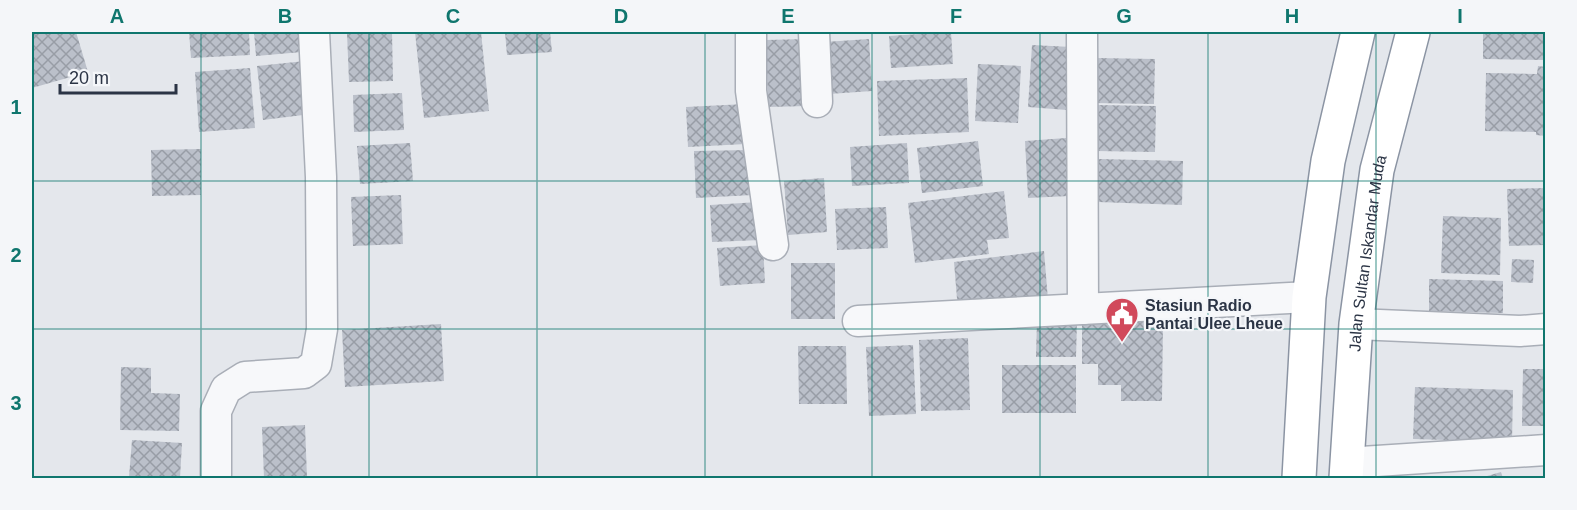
<svg xmlns="http://www.w3.org/2000/svg" width="1577" height="510" font-family="Arial,sans-serif">
<defs>
<pattern id="building-cross-hatch" width="8" height="8" patternUnits="userSpaceOnUse" patternTransform="scale(1.5)"><rect width="8" height="8" fill="#bbc0ca"/><path d="M0 0l8 8M0 8l8-8" fill="none" stroke="#989da6"/></pattern>
</defs>
<rect width="100%" height="100%" fill="#e4e7ec"/>
<g fill="url(#building-cross-hatch)">
<path d="M32,32H76L88,72L32,88Z"/>
<path d="M189,32H249L250,55L191,58Z"/>
<path d="M254,32H301L302,52L256,56Z"/>
<path d="M392,32L393,81L349,82L347,33Z"/>
<path d="M415,32H481L489,111L424,118Z"/>
<path d="M505,32H550L552,52L507,55Z"/>
<path d="M951,32L953,64L891,68L889,36Z"/>
<path d="M1483,32H1546V60L1483,59Z"/>
<path d="M806,39L808,106L768,107L766,40Z"/>
<path d="M869,39L872,91L829,94L825,42Z"/>
<path d="M1032,45L1071,47L1067,110L1028,107Z"/>
<path d="M1095,58L1155,59L1154,104L1094,103Z"/>
<path d="M305,61L311,114L263,120L257,66Z"/>
<path d="M978,64L1021,66L1018,123L975,121Z"/>
<path d="M1538,66L1546,67V136L1536,135V132L1485,131L1486,73L1537,74Z"/>
<path d="M250,68L255,128L199,132L195,72Z"/>
<path d="M967,78L969,132L879,136L877,81Z"/>
<path d="M402,93L404,130L354,132L353,95Z"/>
<path d="M745,104L746,144L688,147L686,107Z"/>
<path d="M1097,105L1156,106L1155,152L1096,151Z"/>
<path d="M1066,138L1069,196L1028,198L1025,141Z"/>
<path d="M978,141L983,186L922,193L917,148Z"/>
<path d="M410,143L413,181L360,184L357,146Z"/>
<path d="M907,143L909,183L852,186L850,147Z"/>
<path d="M201,149V195L152,196L151,150Z"/>
<path d="M748,150L753,195L696,198L694,151Z"/>
<path d="M1099,159L1183,161L1182,205L1098,202Z"/>
<path d="M824,178L827,232L788,235L784,181Z"/>
<path d="M1546,188V245L1509,246L1507,189Z"/>
<path d="M1004,191L1009,238L987,240L989,254L915,263L908,203Z"/>
<path d="M401,195L403,244L353,246L351,197Z"/>
<path d="M759,202L761,240L712,242L710,205Z"/>
<path d="M886,207L888,248L837,250L835,209Z"/>
<path d="M1443,216L1501,218L1500,275L1441,273Z"/>
<path d="M763,245L765,283L720,286L717,248Z"/>
<path d="M1044,251L1048,300L958,311L954,262Z"/>
<path d="M1512,259L1534,260L1533,283L1511,282Z"/>
<rect x="791" y="263" width="44" height="56"/>
<path d="M1429,279L1503,281V313L1429,311Z"/>
<path d="M1037,320L1077,321L1076,357H1036Z"/>
<path d="M1082,322H1163L1162,401H1121V385H1098V364H1082Z"/>
<path d="M441,324L444,381L345,387L342,330Z"/>
<path d="M968,338L970,410L921,411L919,340Z"/>
<path d="M913,345L916,414L869,416L866,347Z"/>
<path d="M798,346H846L847,404H799Z"/>
<rect x="1002" y="365" width="74" height="48"/>
<path d="M121,367L151,368V393L180,394L179,431L120,430Z"/>
<path d="M1523,369H1546V426H1522Z"/>
<path d="M1415,387L1513,390L1512,442L1413,439Z"/>
<path d="M305,425L307,478H264L262,427Z"/>
<path d="M132,440L182,443L180,478L129,477Z"/>
<path d="M1501,472L1503,478H1480Z"/>
</g>
<g fill="none" stroke-linecap="round" stroke-linejoin="round">
<g stroke="#a9aeb7" stroke-width="33">
<g id="minor">
<path d="M751,32V91L773,245"/>
<path d="M814,32L817,102"/>
<path d="M1082,32L1083,309"/>
<path d="M858,321L1309,297"/>
<path d="M1356,324L1520,331L1546,329"/>
<path d="M1346,463L1546,450"/>
<path d="M216,475V411L226,389L245,377L304,373L316,364L322,329L321,177L314,32"/>
</g>
</g>
<g stroke="#8b94a3" stroke-width="36">
<g id="trunk">
<path d="M1299,478L1309,297L1328,161L1358,32"/>
<path id="s1" d="M1346,478L1356,324L1377,170L1413,32"/>
</g>
</g>
<use href="#minor" stroke="#f7f8fa" stroke-width="30"/>
<use href="#trunk" stroke="#fff" stroke-width="33"/>
</g>
<path fill="none" stroke="#0f766e" stroke-width="1.5" stroke-opacity="0.55" d="M201,32V478M369,32V478M537,32V478M705,32V478M872,32V478M1040,32V478M1208,32V478M1376,32V478M32,181H1546M32,329H1546"/>
<defs>
<g id="civic-pin" transform="scale(1.725)"><path d="M0 17L-7.5 6A9.5 9.5 0 1 1 7.5 6Z" fill="#d1495b" stroke="#f4f6f9"/><path d="M-.6-6.5H3V-4.5H.6V-3L4-1V1h2V6H-6V1h2V-1L-.6-3ZM-1.2 2.5V6h2.4V2.5Z" fill="#fff"/></g>
</defs>
<g fill-rule="evenodd">
<use href="#civic-pin" x="1122" y="314"/>
</g>
<g text-anchor="middle" dominant-baseline="central" stroke-width="4.5" stroke-linejoin="round" paint-order="stroke">
<g font-size="16" fill="#2b3445" stroke="#f4f6f9">
<text stroke="none"><textPath href="#s1" startOffset="226">Jalan Sultan Iskandar Muda</textPath></text>
</g>
<g font-size="16" font-weight="bold" fill="#2b3445" stroke="#f4f6f9" text-anchor="start">
<text x="1145" y="305">Stasiun Radio<tspan x="1145" dy="18">Pantai Ulee Lheue</tspan></text>
</g>
</g>
<rect width="1577" height="510" fill="none" stroke="#f4f6f9" stroke-width="66"/>
<path d="M60 84v9h116v-9" fill="none" stroke="#2b3445" stroke-width="3"/>
<text x="69" y="84" font-size="18" fill="#2b3445" stroke="#f4f6f9" stroke-width="4.5" paint-order="stroke">20 m</text>
<rect x="33" y="33" width="1511" height="444" fill="none" stroke="#0f766e" stroke-width="2"/>
<g font-size="20" text-anchor="middle" font-weight="bold" fill="#0f766e">
<text x="117" y="23">A</text>
<text x="285" y="23">B</text>
<text x="453" y="23">C</text>
<text x="621" y="23">D</text>
<text x="788" y="23">E</text>
<text x="956" y="23">F</text>
<text x="1124" y="23">G</text>
<text x="1292" y="23">H</text>
<text x="1460" y="23">I</text>
<text x="16" y="114">1</text>
<text x="16" y="262">2</text>
<text x="16" y="410">3</text>
</g>
</svg>
